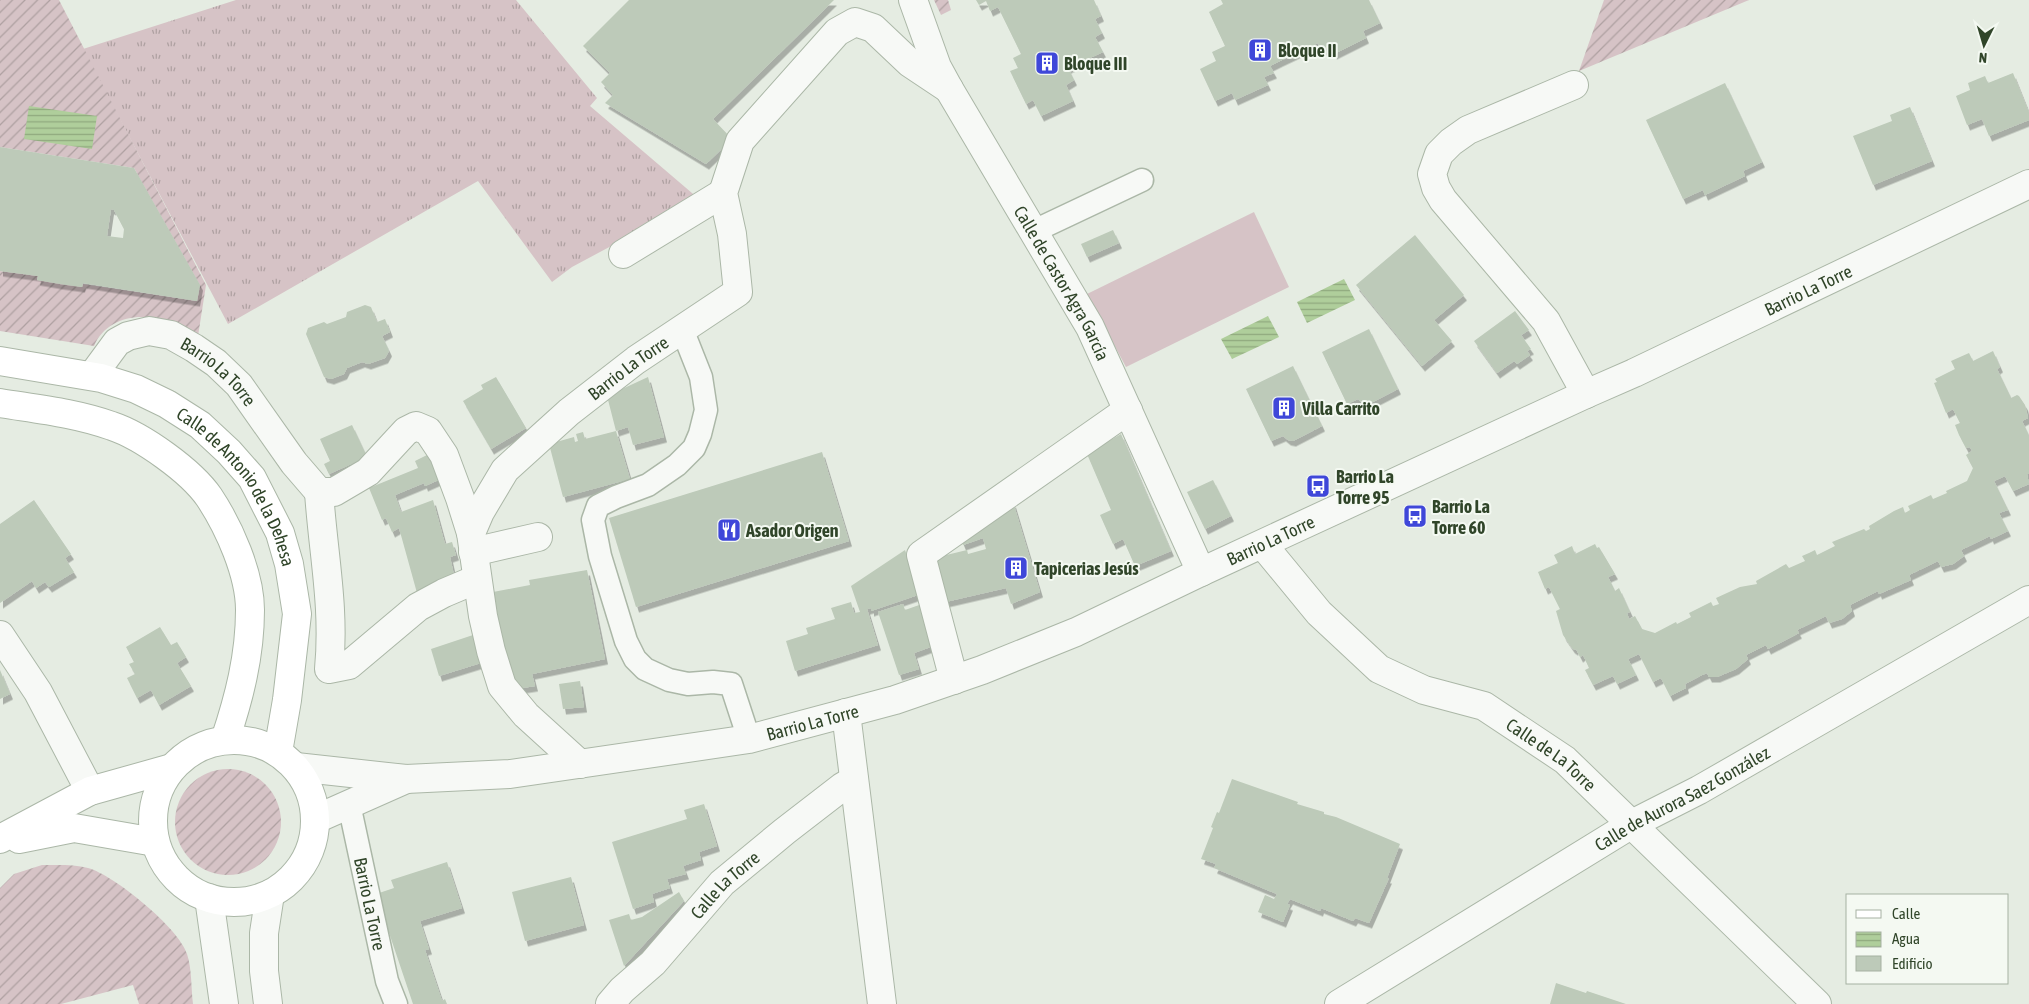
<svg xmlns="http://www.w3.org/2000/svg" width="2029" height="1004" font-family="'Asap Condensed',sans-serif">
<defs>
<pattern id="grass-tufts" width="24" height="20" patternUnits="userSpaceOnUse" patternTransform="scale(1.25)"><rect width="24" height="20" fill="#d6c3c6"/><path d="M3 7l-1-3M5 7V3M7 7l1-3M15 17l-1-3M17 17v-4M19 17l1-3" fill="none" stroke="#aea0a1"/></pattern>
<pattern id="garden-furrows" width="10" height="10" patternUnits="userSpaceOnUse" patternTransform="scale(1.25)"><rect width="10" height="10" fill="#d6c3c6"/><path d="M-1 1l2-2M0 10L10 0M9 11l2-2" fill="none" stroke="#aea0a1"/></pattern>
<pattern id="water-rules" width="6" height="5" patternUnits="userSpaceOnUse" patternTransform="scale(1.25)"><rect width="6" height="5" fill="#afce9b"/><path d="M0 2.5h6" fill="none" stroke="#8fa97e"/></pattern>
<filter id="shadow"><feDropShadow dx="3" dy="5.5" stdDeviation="0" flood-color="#0004"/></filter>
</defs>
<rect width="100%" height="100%" fill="#e5ece2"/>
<path fill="url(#grass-tufts)" d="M236,0H516L597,98L590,106L699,199L572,267L552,282L478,181L228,324L83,49Z"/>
<g fill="url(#garden-furrows)">
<path d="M0,0H59L206,285L198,336C186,331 174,323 161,320C135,312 105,320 94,346L0,331V271L38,276L37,280L82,287L83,284L197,301L200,285L134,168L0,147Z"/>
<path d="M934,0H948L951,10L941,15Z"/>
<path d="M1604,0H1749L1579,71Z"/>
<circle cx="228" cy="822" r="53"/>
<path d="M42,865C56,865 74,864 88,868C114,875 179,928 187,954C192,969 191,988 193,1004H139L133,985L61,1004H0V888L14,874Z"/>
</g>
<path fill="#d6c3c6" d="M1254,212L1289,287L1126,367L1087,294Z"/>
<g fill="url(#water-rules)">
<path d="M29,106L97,116L92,149L24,139Z"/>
<path d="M1344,279L1355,300L1307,323L1297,302Z"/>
<path d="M1268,316L1279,337L1232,359L1221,339Z"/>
</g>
<g fill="#bdcab9" fill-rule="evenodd" filter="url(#shadow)">
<path d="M629,0H834L713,119L732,139L706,164L605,103L613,95L601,82L610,73L583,46Z"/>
<path d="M976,0H1094L1101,16L1095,19L1102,33L1095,37L1103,52L1068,68L1074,80L1066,85L1073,101L1041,116L1033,100L1026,104L1010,71L1018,68L1013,58L1021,54L998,7L990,11L986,1L979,5Z"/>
<path d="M1221,0H1369L1380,23L1363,31L1366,38L1334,54L1330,46L1321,51L1318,43L1280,61L1270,66L1274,73L1264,77L1268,85L1235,100L1232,93L1215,101L1200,69L1216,61L1212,52L1225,46L1209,12L1223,4Z"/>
<path d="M2013,73L2029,113V120L1989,136L1982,119L1967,125L1956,96L1970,90L1968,83L1985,76L1988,83Z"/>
<path d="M1725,83L1762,162L1743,171L1745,176L1705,195L1703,190L1683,199L1646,120Z"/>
<path d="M1910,107L1932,161L1873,185L1853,136L1892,121L1890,115Z"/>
<path d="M0,147L134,168L200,285L197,301L83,283L82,287L60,284L37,280L38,276L0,271ZM111,209L114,210L124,229L123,238L107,236Z"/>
<path d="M1113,230L1119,243L1087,257L1081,244Z"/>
<path d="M1415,235L1464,295L1434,320L1452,341L1422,366L1356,285Z"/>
<path d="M365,305L371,307L377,322L385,319L390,332L382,336L389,351L385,358L368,364L362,362L347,368L344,374L331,379L324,377L306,334L308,328L324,322L327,324L346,317L347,312Z"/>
<path d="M1515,311L1529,330L1521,335L1531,349L1527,351L1530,355L1517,364L1514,361L1497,373L1474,341Z"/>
<path d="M1369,329L1398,389L1369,404L1362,403L1358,399L1347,404L1322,352Z"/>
<path d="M1993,351L2000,367L1997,369L2011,398L2017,395L2019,396L2025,405L2028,418L2022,421L2029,436V474H2027L2029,484L2013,491L2005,476L1994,481L2008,510L1999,513L2008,531L1991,539L1990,536L1961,550L1964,556L1953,564L1941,567L1938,561L1909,575L1911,580L1879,594L1878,591L1850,605L1852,611L1842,619L1829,623L1826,616L1797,630L1799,633L1768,649L1766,645L1746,655L1748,659L1736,669L1717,677H1709L1707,673L1702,675L1685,684L1686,688L1670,696L1661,678L1653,682L1639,654L1628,659L1636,675L1617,684L1613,676L1593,685L1585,670L1589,668L1583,655L1580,657L1576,649L1575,650L1572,648L1563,635L1556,611L1560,609L1549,587L1545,589L1538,572L1558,563L1554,555L1572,546L1575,554L1595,544L1597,548L1599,547L1615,574L1608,577L1615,591L1619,588L1630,612L1627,613L1629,619L1635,616L1642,629L1655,633L1676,622L1677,624L1691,617L1689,613L1711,602L1713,606L1719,604L1716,598L1740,587L1757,584L1756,581L1786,564L1789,568L1805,561L1802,556L1809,553L1815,550L1817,555L1835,546L1832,542L1864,529L1866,531L1870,529L1869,526L1894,511L1903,507L1905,513L1910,510L1908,506L1931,495L1933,499L1947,493L1946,491L1967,481L1973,468L1966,455L1972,451L1970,447L1966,448L1959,435L1955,425L1960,423L1953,409L1946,413L1934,383L1937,382L1935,379L1955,369L1951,361L1969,353L1973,361Z"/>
<path d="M1293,366L1322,426L1293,441L1288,440L1283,436L1271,441L1246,389Z"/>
<path d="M496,377L526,428L491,449L463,401L483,389L481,385Z"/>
<path d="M648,377L664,437L633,445L628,427L616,431L607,396Z"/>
<path d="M352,425L367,457L329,474L324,464L330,461L320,439Z"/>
<path d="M616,431L630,479L563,497L549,444L574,437L575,442L578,441L576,434L583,432L585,439Z"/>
<path d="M1121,434L1171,551L1135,566L1123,539L1113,544L1100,515L1111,510L1087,454Z"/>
<path d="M433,452L443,478L425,486L424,483L395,495L401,512L433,500L445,544L452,542L456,555L450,557L454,575L417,593L399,528L392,532L386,518L382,520L369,488L418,468L415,461Z"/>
<path d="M822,452L849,541L636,607L609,518Z"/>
<path d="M1213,480L1231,516L1205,529L1187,492Z"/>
<path d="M34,500L71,554L65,558L74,572L49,587L45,582L36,588L32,581L0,603V524Z"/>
<path d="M1013,502L1040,592L1011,604L1006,588L941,603L934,558L967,550L968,554L986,549L983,538L963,545L959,535Z"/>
<path d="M905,550L921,594L871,611V608L867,609L878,645L795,671L786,641L808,634L806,628L835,619L831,608L851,602L854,613L860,612L851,586Z"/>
<path d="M587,570L605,659L532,674L535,686L516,689L510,679L493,592L530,585L529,580Z"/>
<path d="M903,604L905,610L922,604L936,645L914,653L919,669L899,675L878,612Z"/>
<path d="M160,627L171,645L177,642L186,657L177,663L191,686L159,705L151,690L137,698L127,678L135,674L129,664L134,662L126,647Z"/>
<path d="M476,634L484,662L439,676L431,649Z"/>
<path d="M0,670L10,694L0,699Z"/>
<path d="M580,681L584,707L563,709L559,684Z"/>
<path d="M1232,779L1298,802L1297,804L1324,812V814L1336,817L1400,844L1387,878H1389L1369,923L1355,918L1353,921L1321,908L1320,911L1290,899L1287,904L1290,905L1283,922L1258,912L1265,895L1274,899L1277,894L1214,868L1216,864L1201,859L1213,828L1211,827L1217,812L1219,813Z"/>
<path d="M704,804L717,846L699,852L701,860L683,866L686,874L667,879L670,888L652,894L654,902L633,909L612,842L687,819L684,810Z"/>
<path d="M447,862L462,908L420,921L429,949L425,950L442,1001L445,999L447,1004H413L376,894L394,888L391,880Z"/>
<path d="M571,877L584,925L525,941L512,892Z"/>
<path d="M679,892L684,901L624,966L609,920L629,914L631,920L642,917Z"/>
<path d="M1556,983L1586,993L1587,991L1626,1004H1550Z"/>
</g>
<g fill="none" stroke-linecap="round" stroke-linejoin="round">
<g stroke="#abb7a7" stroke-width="25">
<g id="lane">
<path d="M1032,232L1142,180"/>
<path d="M682,329L701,377L706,410L700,434L694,448L677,465L648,485L616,497L598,506L593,520L600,556L626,641L635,659L645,669L669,680L688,684L713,682L731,684L749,739"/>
<path id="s1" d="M349,804L387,981L396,1004"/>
</g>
</g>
<g stroke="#abb7a7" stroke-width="30">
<g id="street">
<path id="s2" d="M913,0L937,67L949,89L1090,327L1201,572"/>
<path d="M1574,85L1468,130L1451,142L1439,154L1432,174L1436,188L1443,200L1546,321L1586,394"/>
<path d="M623,254L723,193"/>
<path id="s3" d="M92,376L117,342L128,336L149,331L171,335L194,348L216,363L239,385L294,463L319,492H334L368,472L406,431L416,426L428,431L444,455L460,498L471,533L483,616L491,651L502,686L526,715L580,764"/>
<path d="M319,492C323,553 335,607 329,669L349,665L418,607L444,593L477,579"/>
<path id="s4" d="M471,533L480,512L505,470L569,412L636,360L738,292L732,234L723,193L740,141L837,32L855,22L873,28L910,63L949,89"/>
<path id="s5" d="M1263,545L1319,613L1379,669L1424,690L1484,706L1565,760L1817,1004"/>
<path d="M473,552L538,537"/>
<path d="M0,635L38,692L90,791"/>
<path d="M954,680L921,555L1128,410"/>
<path d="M846,713L882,1004"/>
<path id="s6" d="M296,767L406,779L510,774L749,739L895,700L982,670L1076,632L1201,572L1586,394L1634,373L2029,184"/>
<path d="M316,819L404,780"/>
<path d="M209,898L224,1004"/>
<path d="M268,1004L264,971V933L270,894"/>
<path id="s7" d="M610,1004L622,990L653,963L722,883L785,831L842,787L854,780"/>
<path id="s8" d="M1339,1004L1632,824L1699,790L2029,600"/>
</g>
</g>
<g stroke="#abb7a7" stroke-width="30">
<g id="secondary">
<path id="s9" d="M0,361L101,378L136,389L167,404L200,425L229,452L252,478L280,533L289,564L297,614L287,700L278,752"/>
<path d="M0,403C37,409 76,413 112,426C142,436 191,471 209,497C229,527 250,574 250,610C250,656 239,698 225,740"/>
<circle cx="234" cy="821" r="81"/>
<path d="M0,839L90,791L172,768"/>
<path d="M19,839L74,828L155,842"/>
</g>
</g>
<use href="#lane" stroke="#f7f9f6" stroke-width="22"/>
<use href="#street" stroke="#f7f9f6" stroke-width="28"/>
<use href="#secondary" stroke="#fff" stroke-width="28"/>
</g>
<defs>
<g id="building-square" transform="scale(1.25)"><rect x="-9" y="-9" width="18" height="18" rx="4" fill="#3f47d9" stroke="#f4f9f2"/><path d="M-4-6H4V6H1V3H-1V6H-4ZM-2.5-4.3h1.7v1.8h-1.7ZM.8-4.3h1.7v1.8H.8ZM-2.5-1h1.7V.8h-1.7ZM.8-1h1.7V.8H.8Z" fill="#fff"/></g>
<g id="bus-square" transform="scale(1.25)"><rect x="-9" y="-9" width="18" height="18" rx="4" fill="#3f47d9" stroke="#f4f9f2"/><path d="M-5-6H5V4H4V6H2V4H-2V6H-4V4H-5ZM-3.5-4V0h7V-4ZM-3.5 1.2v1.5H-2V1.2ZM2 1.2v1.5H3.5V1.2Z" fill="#fff"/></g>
<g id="restaurant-square" transform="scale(1.25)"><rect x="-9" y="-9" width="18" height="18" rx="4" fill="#3f47d9" stroke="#f4f9f2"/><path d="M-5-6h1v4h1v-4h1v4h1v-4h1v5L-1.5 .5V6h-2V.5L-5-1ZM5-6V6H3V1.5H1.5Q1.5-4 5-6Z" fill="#fff"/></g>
</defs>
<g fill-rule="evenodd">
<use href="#building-square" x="1260" y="50"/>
<use href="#building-square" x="1047" y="63"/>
<use href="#building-square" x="1284" y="408"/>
<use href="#bus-square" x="1318" y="486"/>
<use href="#bus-square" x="1415" y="516"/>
<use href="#restaurant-square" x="729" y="530"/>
<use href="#building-square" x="1016" y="568"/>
</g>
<g text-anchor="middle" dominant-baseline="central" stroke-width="4" stroke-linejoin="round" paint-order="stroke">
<g font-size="18" font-weight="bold" fill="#304529" stroke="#f4f9f2" text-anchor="start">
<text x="1278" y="50">Bloque II</text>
<text x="1064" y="63">Bloque III</text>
<text x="1302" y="408">Villa Carrito</text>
<text x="1336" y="476">Barrio La<tspan x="1336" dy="21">Torre 95</tspan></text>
<text x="1432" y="506">Barrio La<tspan x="1432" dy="21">Torre 60</tspan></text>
<text x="746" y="530">Asador Origen</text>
<text x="1034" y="568">Tapicerias Jesús</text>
</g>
<g font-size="18" fill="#304529" stroke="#f4f9f2">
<text stroke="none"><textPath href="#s2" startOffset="321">Calle de Castor Agra García</textPath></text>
<text stroke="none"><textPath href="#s6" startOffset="1609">Barrio La Torre</textPath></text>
<text stroke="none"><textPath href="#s4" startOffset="232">Barrio La Torre</textPath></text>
<text stroke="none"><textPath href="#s3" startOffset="159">Barrio La Torre</textPath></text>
<text stroke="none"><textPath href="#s9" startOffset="285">Calle de Antonio de la Dehesa</textPath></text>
<text stroke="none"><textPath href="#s6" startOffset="1016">Barrio La Torre</textPath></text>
<text stroke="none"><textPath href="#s6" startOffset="522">Barrio La Torre</textPath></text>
<text stroke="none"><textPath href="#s5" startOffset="365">Calle de La Torre</textPath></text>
<text stroke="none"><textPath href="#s8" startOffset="400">Calle de Aurora Saez González</textPath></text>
<text stroke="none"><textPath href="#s7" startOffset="166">Calle La Torre</textPath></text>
<text stroke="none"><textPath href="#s1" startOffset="102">Barrio La Torre</textPath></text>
</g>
</g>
<rect x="1846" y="894" width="162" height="90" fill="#f4f9f2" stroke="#a6b1a2"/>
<rect x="1856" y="910" width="25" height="8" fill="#ffffff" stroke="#a6b1a2"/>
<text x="1892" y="919" font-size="15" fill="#304529">Calle</text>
<rect x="1856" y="932" width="25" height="15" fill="url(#water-rules)" stroke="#a6b1a2"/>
<text x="1892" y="944" font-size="15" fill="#304529">Agua</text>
<rect x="1856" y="956" width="25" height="15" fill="#bdcab9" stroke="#a6b1a2"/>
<text x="1892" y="969" font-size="15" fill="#304529">Edificio</text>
<g transform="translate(1984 45) rotate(185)" stroke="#f4f9f2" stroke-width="4" paint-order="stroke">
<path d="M0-4L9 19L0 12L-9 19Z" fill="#304529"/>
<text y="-8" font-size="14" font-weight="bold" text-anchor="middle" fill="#304529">N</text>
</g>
</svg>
